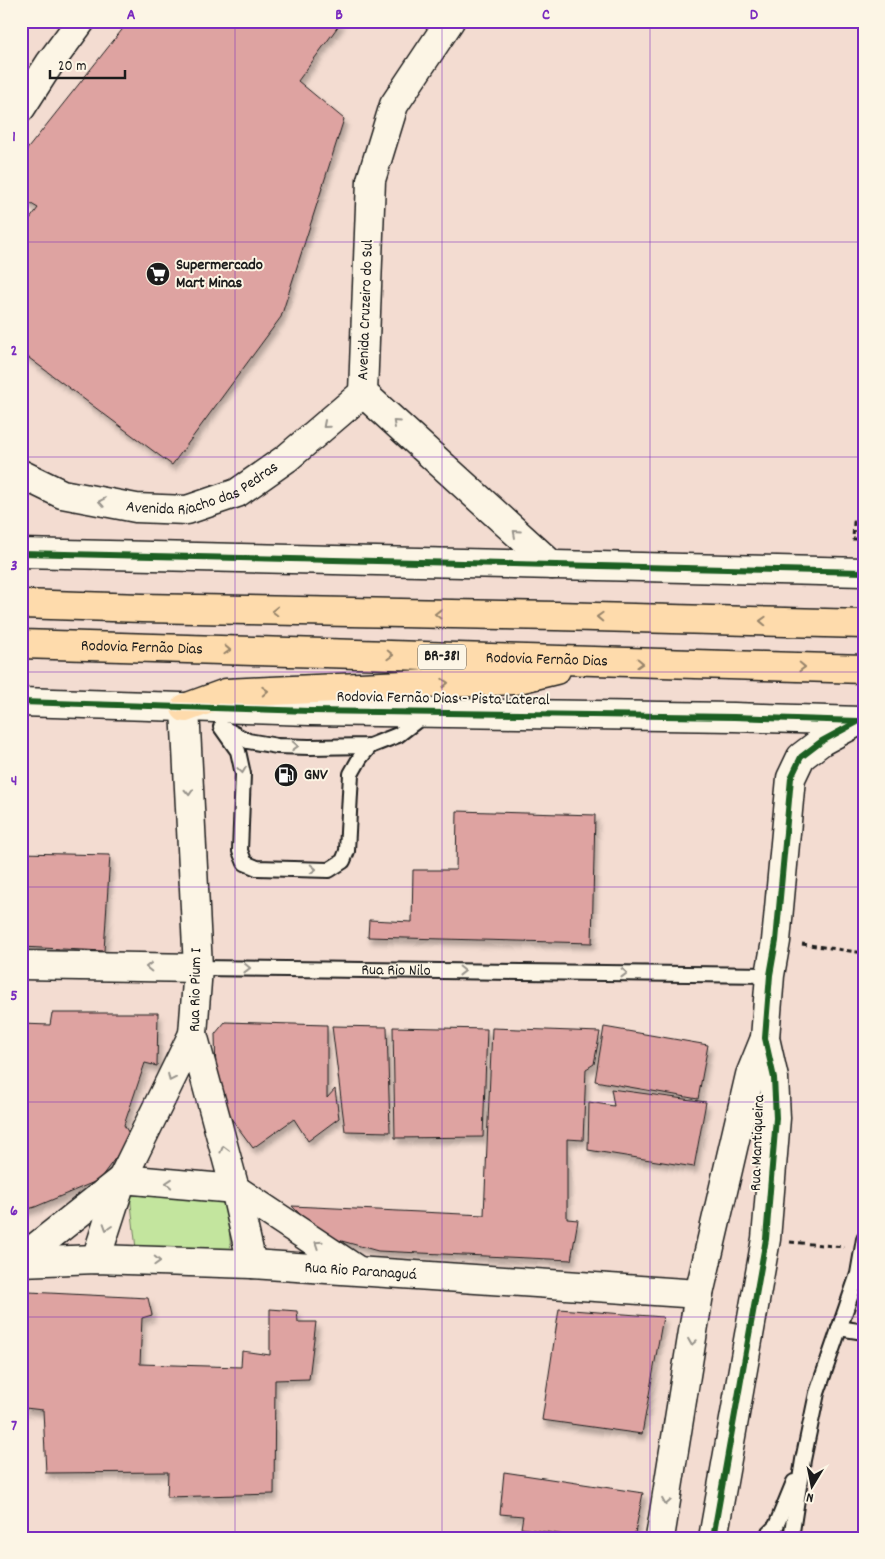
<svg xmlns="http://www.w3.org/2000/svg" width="885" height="1559" font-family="Dekko,sans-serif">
<defs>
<filter id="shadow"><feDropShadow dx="3" dy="5.5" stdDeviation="2.5" flood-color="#0004"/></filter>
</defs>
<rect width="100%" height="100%" fill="#f3dcd1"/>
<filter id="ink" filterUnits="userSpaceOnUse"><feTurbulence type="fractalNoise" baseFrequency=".02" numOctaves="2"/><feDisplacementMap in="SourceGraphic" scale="10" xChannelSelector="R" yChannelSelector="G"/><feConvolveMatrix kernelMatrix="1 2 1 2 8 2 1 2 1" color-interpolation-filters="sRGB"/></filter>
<g filter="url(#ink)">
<path fill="#c3e59e" stroke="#70805d" d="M130,1195L227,1199L231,1253L136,1249Z"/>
<g fill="#dea3a1" stroke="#1c1c1c" filter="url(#shadow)">
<path d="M129,21H342L298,81L344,119L281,317L172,465L21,352V231L38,208L21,198V157Z"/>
<path d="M457,811L595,815L592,943L368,937L369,920L412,922L413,870H456Z"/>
<path d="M21,853L110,855L104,951L21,947Z"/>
<path d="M52,1013H158L157,1066L145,1063L124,1125L131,1137L99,1180L35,1207L21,1211V1024L50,1025Z"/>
<path d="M225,1022L327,1025V1098L335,1089L339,1118L308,1141L294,1119L253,1148L225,1110L216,1074L215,1034Z"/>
<path d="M332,1026L387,1027L390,1132L345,1131Z"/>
<path d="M393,1027L487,1029L483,1137L395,1138Z"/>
<path d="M604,1027L708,1045L698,1099L595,1081Z"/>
<path d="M492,1028L600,1032L594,1064L586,1069L583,1140L567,1139V1219L578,1220L571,1260L378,1251L320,1235L292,1206L484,1215Z"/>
<path d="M611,1089L706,1102L694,1167L588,1150L589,1102L614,1106Z"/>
<path d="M29,1292L148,1298L152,1315L142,1318L140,1364L241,1367L242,1351L270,1355V1309L297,1311L298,1322H316L309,1379L275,1380L274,1494L167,1497L168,1472L46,1473L43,1410L25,1408Z"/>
<path d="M559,1309L663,1317L642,1434L542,1420Z"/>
<path d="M21,1326L25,1327L22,1413H21Z"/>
<path d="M504,1472L643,1493L634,1538H584L521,1528L523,1516L500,1514Z"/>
</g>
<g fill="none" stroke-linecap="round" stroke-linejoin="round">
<g stroke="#1c1c1c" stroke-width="18">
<g id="service">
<path d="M221,727L238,751L243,774L240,851L245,863L257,868L329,870L343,861L347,851L351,774L360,758L370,746"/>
<path d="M225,729L248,741L277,746L309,747L370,746L398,735L424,715"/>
<path id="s1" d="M198,968L770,975"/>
<path d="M839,1328L864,1332"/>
<path d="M764,1538L776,1526L794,1482"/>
<path d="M791,1538L803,1460L817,1393L858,1274L864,1239"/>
</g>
</g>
<g stroke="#1c1c1c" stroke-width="31">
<g id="minor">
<path d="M450,21L394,105L371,180L363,393L552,565"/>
<path d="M21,108L50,63L81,21"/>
<path id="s2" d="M21,474L62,494L136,508L187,510L237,493L287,458L363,393"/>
<path d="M185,708L198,968L193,1034L235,1189L252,1264"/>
<path d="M21,965L198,968"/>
<path d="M21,1259L122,1179L235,1189L357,1270"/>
<path d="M96,1259L122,1179L193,1034"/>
<path id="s3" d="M21,1262L96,1259L252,1264L699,1294"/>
</g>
</g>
<g stroke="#1c1c1c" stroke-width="31">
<g id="tertiary">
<path d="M21,553L864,572"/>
<path d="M21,702L310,711L734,717L860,721"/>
<path d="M660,1538L699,1294L750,1075L765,1038"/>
<path d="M713,1538L766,1239L776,1118L774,1078L765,1038L770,975L776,941L791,778L801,757L822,741L859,721"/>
</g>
</g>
<g stroke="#1c1c1c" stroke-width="31">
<g id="motorway">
<path d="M21,604L142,608L556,616L864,624"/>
<path id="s4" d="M21,644L864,669"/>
<path d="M185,708L226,693L515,680L556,670"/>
</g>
</g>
<g stroke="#1c1c1c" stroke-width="3" stroke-dasharray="5 4" stroke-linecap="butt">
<path d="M864,522H854L853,539H864"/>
<path d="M802,944L864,953"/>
<path d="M790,1242L844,1247"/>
</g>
<use href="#service" stroke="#fcf5e5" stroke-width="14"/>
<use href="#minor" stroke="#fcf5e5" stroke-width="28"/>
<use href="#tertiary" stroke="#fcf5e5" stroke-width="28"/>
<use href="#motorway" stroke="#fedbac" stroke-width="28"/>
<g stroke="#fcf5e5" stroke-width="9">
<g id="cycleway">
<path d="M21,553L864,572"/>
<path d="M21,702L310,711L734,717L859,721"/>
<path d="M713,1538L766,1239L776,1118L774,1078L765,1038L770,975L776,941L791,778L801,757L822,741L859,721"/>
</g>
</g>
<use href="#cycleway" stroke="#1b5e20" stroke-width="6"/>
</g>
<defs><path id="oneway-chevron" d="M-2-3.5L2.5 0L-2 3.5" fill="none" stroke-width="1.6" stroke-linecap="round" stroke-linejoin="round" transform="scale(1.25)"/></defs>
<g stroke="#97938b">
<use href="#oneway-chevron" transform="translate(396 423) rotate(-138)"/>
<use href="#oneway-chevron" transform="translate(326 425) rotate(139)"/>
<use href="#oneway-chevron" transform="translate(102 502) rotate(-169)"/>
<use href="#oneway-chevron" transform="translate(516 533) rotate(-138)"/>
<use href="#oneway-chevron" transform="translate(295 746) rotate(3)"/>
<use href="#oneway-chevron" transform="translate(242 770) rotate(82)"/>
<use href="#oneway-chevron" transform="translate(189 792) rotate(87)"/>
<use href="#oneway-chevron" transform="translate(313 869) rotate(2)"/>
<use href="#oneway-chevron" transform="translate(149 967) rotate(-179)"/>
<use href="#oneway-chevron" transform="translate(247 968) rotate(1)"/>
<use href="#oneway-chevron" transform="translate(462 971) rotate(1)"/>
<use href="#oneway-chevron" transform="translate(624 973) rotate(1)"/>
<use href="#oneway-chevron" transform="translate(171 1078) rotate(116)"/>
<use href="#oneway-chevron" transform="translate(224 1149) rotate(-105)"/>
<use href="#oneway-chevron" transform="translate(169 1183) rotate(-175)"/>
<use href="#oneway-chevron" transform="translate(107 1227) rotate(108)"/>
<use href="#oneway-chevron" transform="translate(318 1244) rotate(-146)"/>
<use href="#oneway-chevron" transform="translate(157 1261) rotate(2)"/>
<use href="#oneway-chevron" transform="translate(692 1342) rotate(99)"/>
<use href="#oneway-chevron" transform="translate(666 1502) rotate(99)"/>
</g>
<g stroke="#98856b">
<use href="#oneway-chevron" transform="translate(275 611) rotate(-179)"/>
<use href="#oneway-chevron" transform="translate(438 614) rotate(-179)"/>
<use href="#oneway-chevron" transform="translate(600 617) rotate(-178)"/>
<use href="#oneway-chevron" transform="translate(763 621) rotate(-178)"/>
<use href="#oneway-chevron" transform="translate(227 650) rotate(2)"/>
<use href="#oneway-chevron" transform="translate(390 655) rotate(2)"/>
<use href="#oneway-chevron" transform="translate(640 663) rotate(2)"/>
<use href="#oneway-chevron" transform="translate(802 667) rotate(2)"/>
<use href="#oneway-chevron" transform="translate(445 683) rotate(-3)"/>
<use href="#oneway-chevron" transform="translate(265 691) rotate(-3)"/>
</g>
</g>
<path fill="none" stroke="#7b2cbf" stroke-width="1" stroke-opacity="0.55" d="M235,21V1538M442,21V1538M650,21V1538M21,242H864M21,457H864M21,672H864M21,887H864M21,1102H864M21,1317H864"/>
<defs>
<g id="supermarket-disc" transform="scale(1.25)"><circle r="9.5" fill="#1c1c1c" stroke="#fcf5e5"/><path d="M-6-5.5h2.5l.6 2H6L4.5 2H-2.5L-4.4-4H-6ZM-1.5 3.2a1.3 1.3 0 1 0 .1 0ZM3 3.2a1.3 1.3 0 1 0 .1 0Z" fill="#fff"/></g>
<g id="fuel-disc" transform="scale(1.25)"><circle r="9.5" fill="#1c1c1c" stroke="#fcf5e5"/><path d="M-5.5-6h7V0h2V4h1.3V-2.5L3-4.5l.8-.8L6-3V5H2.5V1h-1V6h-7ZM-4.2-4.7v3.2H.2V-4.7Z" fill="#fff"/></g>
</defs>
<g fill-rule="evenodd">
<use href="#supermarket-disc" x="158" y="274"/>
<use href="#fuel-disc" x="286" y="775"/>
</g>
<g text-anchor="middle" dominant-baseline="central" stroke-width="4" stroke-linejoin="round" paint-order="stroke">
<rect fill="#fcf5e5" stroke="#5f5d58" stroke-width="1" x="418" y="644.5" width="48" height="25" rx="4"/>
<g font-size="15" font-weight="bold" fill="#1c1c1c">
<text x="442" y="657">BR-381</text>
</g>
<g font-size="16" font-weight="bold" fill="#1c1c1c" stroke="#fcf5e5" text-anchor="start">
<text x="176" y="265">Supermercado<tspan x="176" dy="18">Mart Minas</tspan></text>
<text x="304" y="775">GNV</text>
</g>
<g font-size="16" fill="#1c1c1c" stroke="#fcf5e5">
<text transform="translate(366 310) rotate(-88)">Avenida Cruzeiro do Sul</text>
<text stroke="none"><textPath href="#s2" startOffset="192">Avenida Riacho das Pedras</textPath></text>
<text stroke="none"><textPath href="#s4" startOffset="121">Rodovia Fernão Dias</textPath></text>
<text stroke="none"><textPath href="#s4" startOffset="526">Rodovia Fernão Dias</textPath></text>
<text transform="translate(443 699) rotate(1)">Rodovia Fernão Dias - Pista Lateral</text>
<text stroke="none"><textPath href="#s1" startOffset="198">Rua Rio Nilo</textPath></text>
<text transform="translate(196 990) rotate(-89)">Rua Rio Pium I</text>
<text transform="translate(758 1143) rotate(-88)">Rua Mantiqueira</text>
<text stroke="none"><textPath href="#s3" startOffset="340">Rua Rio Paranaguá</textPath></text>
</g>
</g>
<rect width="885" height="1559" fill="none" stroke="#fcf5e5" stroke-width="55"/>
<g transform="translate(812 1486) rotate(190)" stroke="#fcf5e5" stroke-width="4" paint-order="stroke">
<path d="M0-4L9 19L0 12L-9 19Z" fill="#1c1c1c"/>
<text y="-8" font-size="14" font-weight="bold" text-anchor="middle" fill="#1c1c1c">N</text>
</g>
<path d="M50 70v8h75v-8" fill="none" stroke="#1c1c1c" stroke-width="2.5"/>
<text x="58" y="70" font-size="15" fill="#1c1c1c" stroke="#fcf5e5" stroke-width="4" paint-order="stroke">20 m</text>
<rect x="28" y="28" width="830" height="1504" fill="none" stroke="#7b2cbf" stroke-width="2"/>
<g font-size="16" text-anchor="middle" font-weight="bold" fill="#7b2cbf">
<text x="131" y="19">A</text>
<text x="339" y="19">B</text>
<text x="546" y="19">C</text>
<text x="754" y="19">D</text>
<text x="14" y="141">1</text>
<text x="14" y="355">2</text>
<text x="14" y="570">3</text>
<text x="14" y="785">4</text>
<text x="14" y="1000">5</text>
<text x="14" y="1215">6</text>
<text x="14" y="1430">7</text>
</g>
</svg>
